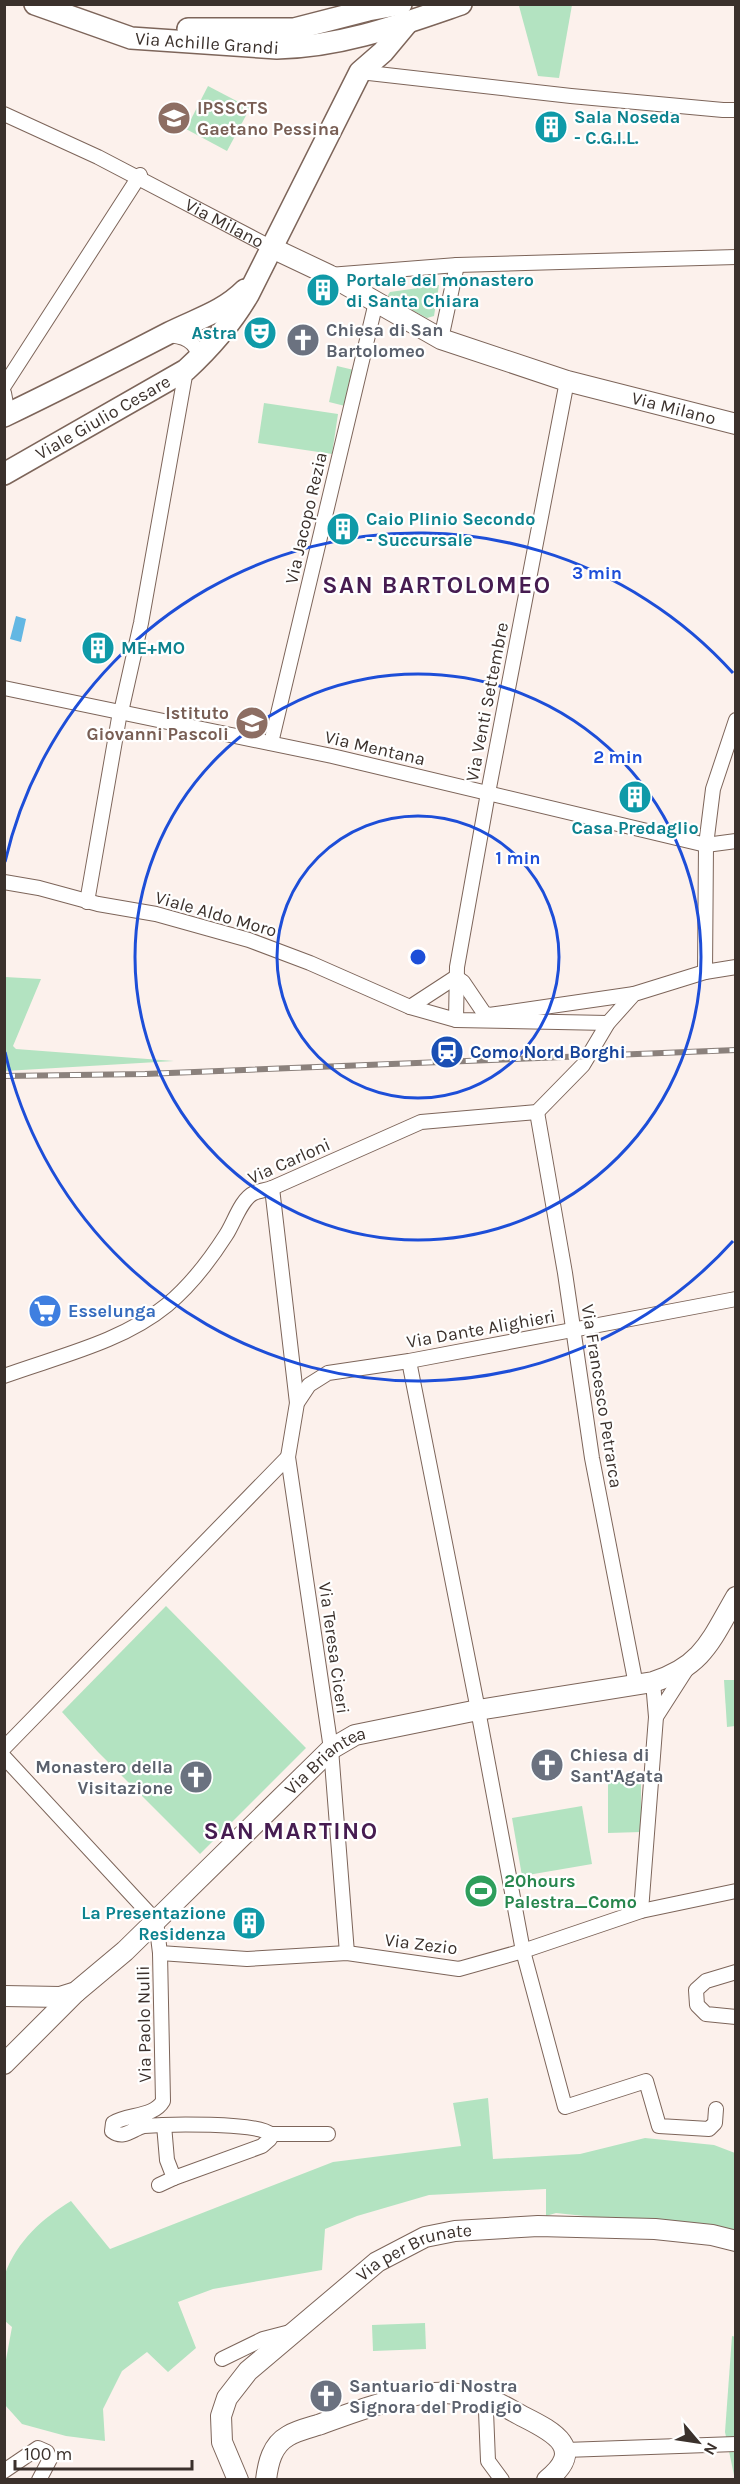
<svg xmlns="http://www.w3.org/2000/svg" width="740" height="2484" font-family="Karla,sans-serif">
<rect width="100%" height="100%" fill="#fcf1ec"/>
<g fill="#b3e3c1">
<path d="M523,5H572L559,78L538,76L519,6Z"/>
<path d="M208,86L250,108L227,151L186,129Z"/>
<path d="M439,285L434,316L427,318L389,298L388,295L390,292Z"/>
<path d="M337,366L354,370L345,406L329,402Z"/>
<path d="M264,403L338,414L332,454L258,443Z"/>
<path d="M5,977L41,979L13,1046L16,1049L174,1061L5,1071Z"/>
<path d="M166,1606L306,1748L200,1854L98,1752L62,1712Z"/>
<path d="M724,1680H735V1726L727,1727Z"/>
<path d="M608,1780H641V1832L608,1833Z"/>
<path d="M582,1806L592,1864L522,1876L512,1818Z"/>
<path d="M488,2098L493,2159L580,2154L645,2138L714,2145L735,2153V2232L556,2213L546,2216V2189L429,2195L357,2216L325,2229L322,2270L213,2289L178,2302L196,2348L168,2372L147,2352L122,2371L103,2409L105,2441L66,2436L22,2424L5,2405V2365L12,2327L5,2321C5,2307 1,2286 5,2274C17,2241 43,2218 71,2201L110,2249L333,2162L461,2146L453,2103Z"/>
<path d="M425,2323L426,2349L373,2351L372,2325Z"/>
<path d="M732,2336L736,2337L735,2480L725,2432Z"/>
</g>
<path fill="#63b7e3" d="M16,616L26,619L21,642L10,639Z"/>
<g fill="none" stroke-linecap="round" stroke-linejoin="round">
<g stroke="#7d655a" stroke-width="16">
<g id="street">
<path d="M360,72L571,96L723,110H736"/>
<path id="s1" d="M4,114L98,157L272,248"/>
<path d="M329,275L457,265L736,257"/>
<path d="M166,335C184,336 195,340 200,358"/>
<path d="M441,339L457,265"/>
<path d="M4,386L140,175"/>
<path d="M4,393L8,415"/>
<path d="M4,688L332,756L706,845L736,841"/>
<path d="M121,712L141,623L186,370"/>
<path d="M271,743L376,302"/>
<path d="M4,882L39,888L98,904L156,914L249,940L310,963L410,1007L456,1020L608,1023"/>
<path d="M87,902L120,712"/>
<path d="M705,972L706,845L713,789L736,720"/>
<path d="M456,977L463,982L484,1013L489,1015L634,994"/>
<path d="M410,1007L456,977"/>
<path d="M456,1020L457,967L488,793L567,381"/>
<path d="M537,1112L565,1273L592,1458L636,1685"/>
<path d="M272,1188L297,1403"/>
<path d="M409,1361L478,1710L523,1951L565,2107L646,2081L659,2126L709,2129L715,2123L716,2109"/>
<path d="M4,1376C59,1356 122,1342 167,1305C190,1286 210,1260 226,1235C234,1223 241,1199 254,1193C259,1191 266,1190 272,1188L421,1122L537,1112L583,1065L608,1023L634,994L705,972L736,967"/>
<path d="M653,1682L656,1717"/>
<path d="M4,1748L288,1457"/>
<path d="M4,1757L156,1921L160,1953L247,1959L347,1953L459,1969L523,1951L641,1911L736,1891"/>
<path d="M641,1911L656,1717L688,1667"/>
<path d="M347,1953L331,1749L288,1457L297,1403L309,1385L328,1373L409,1361L736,1299"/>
<path d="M736,1972L706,1981L696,1990L697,2005L706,2014L736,2017"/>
<path d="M164,2125L167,2160L174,2178"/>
<path d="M270,2134H328"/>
<path d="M159,2185L174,2178L262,2146L270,2139V2134C258,2122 165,2124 144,2126C132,2129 124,2140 112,2131L113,2123C128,2114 154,2117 163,2101L160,1953"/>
<path d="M222,2359L263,2339L290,2332"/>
<path d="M489,2399L486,2411L488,2461L502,2480"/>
<path d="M565,2450L736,2444"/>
<path d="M4,2471L38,2448L47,2452L50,2459L39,2480"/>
</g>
</g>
<g stroke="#7d655a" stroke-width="22">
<g id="secondary">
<path id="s2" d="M272,248L329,275L441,339L567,381L736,424"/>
<path id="s3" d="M4,1996L60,1997L76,1992L125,1951L331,1749L355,1735L478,1710L653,1682C703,1666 711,1640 736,1597"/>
<path d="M4,2064L76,1992"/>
<path id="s4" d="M238,2480L222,2442L221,2416L227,2398L248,2371L377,2262L425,2237L455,2231L538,2226L655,2229L712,2235L736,2241"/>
<path d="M266,2480C268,2463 272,2445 288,2436C296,2431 308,2428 318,2425C351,2413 411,2390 446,2393C459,2394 474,2396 487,2399C499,2402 512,2411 524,2417C554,2432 586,2449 547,2480"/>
</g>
</g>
<g stroke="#7d655a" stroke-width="24">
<g id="primary">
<path id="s5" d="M35,4L131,38L277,48C341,47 400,25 461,4"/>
<path d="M188,29H294L368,10L401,4"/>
<path d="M4,416C60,389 115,361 169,333C197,319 223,312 245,290"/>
<path id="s6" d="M4,474L186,370C211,347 231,324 248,295L360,72L383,52L408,22"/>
</g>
</g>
<use href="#street" stroke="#fff" stroke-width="14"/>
<use href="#secondary" stroke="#fff" stroke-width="20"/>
<use href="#primary" stroke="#fff" stroke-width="21"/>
<g stroke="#8b817c" stroke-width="6">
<path id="rail" d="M4,1076L145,1074L736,1050"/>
</g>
<use href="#rail" stroke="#fff" stroke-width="4" stroke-dasharray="11" stroke-linecap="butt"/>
</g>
<g fill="none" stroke="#1d4ed8" stroke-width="3">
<circle cx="418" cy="957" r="141"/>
<circle cx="418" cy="957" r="283"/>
<path d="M733 1241A424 424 0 0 1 5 1052M5 862A424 424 0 0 1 733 673"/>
</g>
<defs>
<g id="school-disc" transform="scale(1.725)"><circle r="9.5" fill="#8d6e63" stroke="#fff"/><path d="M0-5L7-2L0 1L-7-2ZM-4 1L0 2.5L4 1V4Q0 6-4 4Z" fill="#fff"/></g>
<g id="building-disc" transform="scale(1.725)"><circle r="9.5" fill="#0f9aa8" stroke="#fff"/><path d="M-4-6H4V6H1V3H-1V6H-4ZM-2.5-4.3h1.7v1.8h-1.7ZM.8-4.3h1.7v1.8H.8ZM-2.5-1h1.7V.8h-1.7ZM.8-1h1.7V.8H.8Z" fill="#fff"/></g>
<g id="theatre-disc" transform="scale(1.725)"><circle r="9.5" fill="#0f9aa8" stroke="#fff"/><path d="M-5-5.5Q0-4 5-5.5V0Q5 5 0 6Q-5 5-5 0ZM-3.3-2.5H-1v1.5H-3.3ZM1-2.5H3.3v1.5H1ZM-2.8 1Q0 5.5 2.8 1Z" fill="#fff"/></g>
<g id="church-disc" transform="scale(1.725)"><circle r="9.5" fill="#6b7280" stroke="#fff"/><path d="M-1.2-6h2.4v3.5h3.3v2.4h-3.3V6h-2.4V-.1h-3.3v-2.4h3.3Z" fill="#fff"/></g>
<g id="station-disc" transform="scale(1.725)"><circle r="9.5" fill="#1a4fb4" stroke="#fff"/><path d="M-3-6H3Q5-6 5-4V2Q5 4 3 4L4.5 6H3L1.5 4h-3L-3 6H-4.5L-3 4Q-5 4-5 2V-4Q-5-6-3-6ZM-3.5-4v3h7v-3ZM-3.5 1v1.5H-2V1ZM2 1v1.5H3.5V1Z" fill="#fff"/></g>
<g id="supermarket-disc" transform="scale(1.725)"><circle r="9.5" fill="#3f7fe0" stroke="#fff"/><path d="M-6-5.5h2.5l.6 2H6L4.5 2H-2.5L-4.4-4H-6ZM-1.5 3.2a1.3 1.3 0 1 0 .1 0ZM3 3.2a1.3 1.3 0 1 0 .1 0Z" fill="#fff"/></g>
<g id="stadium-disc" transform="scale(1.725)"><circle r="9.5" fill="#2e9e5b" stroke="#fff"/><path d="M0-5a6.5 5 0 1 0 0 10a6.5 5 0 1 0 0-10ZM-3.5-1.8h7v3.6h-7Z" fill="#fff"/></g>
</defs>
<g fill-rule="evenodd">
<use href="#school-disc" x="174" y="118"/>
<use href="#building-disc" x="551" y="127"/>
<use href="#building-disc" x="323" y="290"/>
<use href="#theatre-disc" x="260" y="333"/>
<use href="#church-disc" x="303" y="340"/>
<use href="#building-disc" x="343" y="529"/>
<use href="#building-disc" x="98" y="648"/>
<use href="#school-disc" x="252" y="723"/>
<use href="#building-disc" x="635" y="797"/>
<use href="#station-disc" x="447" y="1052"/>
<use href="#supermarket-disc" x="45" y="1311"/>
<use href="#church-disc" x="547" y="1765"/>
<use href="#church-disc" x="196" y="1777"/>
<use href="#stadium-disc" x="481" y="1891"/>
<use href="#building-disc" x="249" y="1923"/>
<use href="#church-disc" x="326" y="2396"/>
</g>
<g text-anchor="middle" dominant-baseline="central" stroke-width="4.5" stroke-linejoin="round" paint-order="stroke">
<g font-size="18" fill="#3b312c" stroke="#fff">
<text stroke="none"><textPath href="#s5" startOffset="178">Via Achille Grandi</textPath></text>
<text stroke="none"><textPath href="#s1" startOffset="246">Via Milano</textPath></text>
<text stroke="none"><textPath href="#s2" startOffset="435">Via Milano</textPath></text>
<text stroke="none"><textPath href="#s6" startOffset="114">Viale Giulio Cesare</textPath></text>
<text transform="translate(306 518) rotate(-77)">Via Jacopo Rezia</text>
<text transform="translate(487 702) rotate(-79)">Via Venti Settembre</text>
<text transform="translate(375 748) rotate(13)">Via Mentana</text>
<text transform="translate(216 914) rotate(16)">Viale Aldo Moro</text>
<text transform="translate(289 1161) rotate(-24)">Via Carloni</text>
<text transform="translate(481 1329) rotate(-10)">Via Dante Alighieri</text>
<text transform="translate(602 1396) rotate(81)">Via Francesco Petrarca</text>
<text transform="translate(334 1648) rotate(82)">Via Teresa Ciceri</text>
<text stroke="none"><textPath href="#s3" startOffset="414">Via Briantea</textPath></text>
<text transform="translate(421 1944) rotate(7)">Via Zezio</text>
<text transform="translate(144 2024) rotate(-91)">Via Paolo Nulli</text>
<text stroke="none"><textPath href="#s4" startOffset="328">Via per Brunate</textPath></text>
</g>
<g font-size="18" font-weight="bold" fill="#785e54" stroke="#fff" text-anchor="start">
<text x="197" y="108">IPSSCTS<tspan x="197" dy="21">Gaetano Pessina</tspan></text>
<text x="229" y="713" text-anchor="end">Istituto<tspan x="229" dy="21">Giovanni Pascoli</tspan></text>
</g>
<g font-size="18" font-weight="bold" fill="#0d838f" stroke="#fff" text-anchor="start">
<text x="574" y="117">Sala Noseda<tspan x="574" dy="21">- C.G.I.L.</tspan></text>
<text x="346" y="280">Portale del monastero<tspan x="346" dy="21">di Santa Chiara</tspan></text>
<text x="237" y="333" text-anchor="end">Astra</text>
<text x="366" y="519">Caio Plinio Secondo<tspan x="366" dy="21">- Succursale</tspan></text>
<text x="121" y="648">ME+MO</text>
<text x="635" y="828" text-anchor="middle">Casa Predaglio</text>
<text x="226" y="1913" text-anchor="end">La Presentazione<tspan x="226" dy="21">Residenza</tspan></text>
</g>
<g font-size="18" font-weight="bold" fill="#5b616d" stroke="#fff" text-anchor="start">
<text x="326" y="330">Chiesa di San<tspan x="326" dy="21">Bartolomeo</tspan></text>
<text x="570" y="1755">Chiesa di<tspan x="570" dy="21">Sant'Agata</tspan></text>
<text x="173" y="1767" text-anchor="end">Monastero della<tspan x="173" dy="21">Visitazione</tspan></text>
<text x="349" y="2386">Santuario di Nostra<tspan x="349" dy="21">Signora del Prodigio</tspan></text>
</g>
<g font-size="18" font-weight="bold" fill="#164399" stroke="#fff" text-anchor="start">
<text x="470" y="1052">Como Nord Borghi</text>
</g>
<g font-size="18" font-weight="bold" fill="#366cbe" stroke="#fff" text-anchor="start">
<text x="68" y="1311">Esselunga</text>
</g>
<g font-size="18" font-weight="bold" fill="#27864d" stroke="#fff" text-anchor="start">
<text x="504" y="1881">20hours<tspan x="504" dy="21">Palestra_Como</tspan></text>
</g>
<g font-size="24" font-weight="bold" letter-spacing="1.5" fill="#461c51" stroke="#fff">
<text x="437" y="585">SAN BARTOLOMEO</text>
<text x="291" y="1831">SAN MARTINO</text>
</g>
</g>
<circle cx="418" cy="957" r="9" fill="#1d4ed8" stroke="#fff" stroke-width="3"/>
<g font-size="18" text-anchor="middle" font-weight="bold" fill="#1d4ed8" stroke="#fff" stroke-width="4.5" stroke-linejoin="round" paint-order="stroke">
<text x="597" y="579">3 min</text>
<text x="618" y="763">2 min</text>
<text x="518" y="864">1 min</text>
</g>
<rect width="740" height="2484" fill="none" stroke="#3b312c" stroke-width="12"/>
<g transform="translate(698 2442) rotate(119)" stroke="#ffffff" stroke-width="4.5" paint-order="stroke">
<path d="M0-4.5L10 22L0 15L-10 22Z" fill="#3b312c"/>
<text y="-9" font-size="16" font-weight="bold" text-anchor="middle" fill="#3b312c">N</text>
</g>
<path d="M15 2460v9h177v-9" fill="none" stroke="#3b312c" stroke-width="3"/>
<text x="24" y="2460" font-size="18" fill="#3b312c" stroke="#ffffff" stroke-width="4.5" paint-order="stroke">100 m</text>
</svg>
